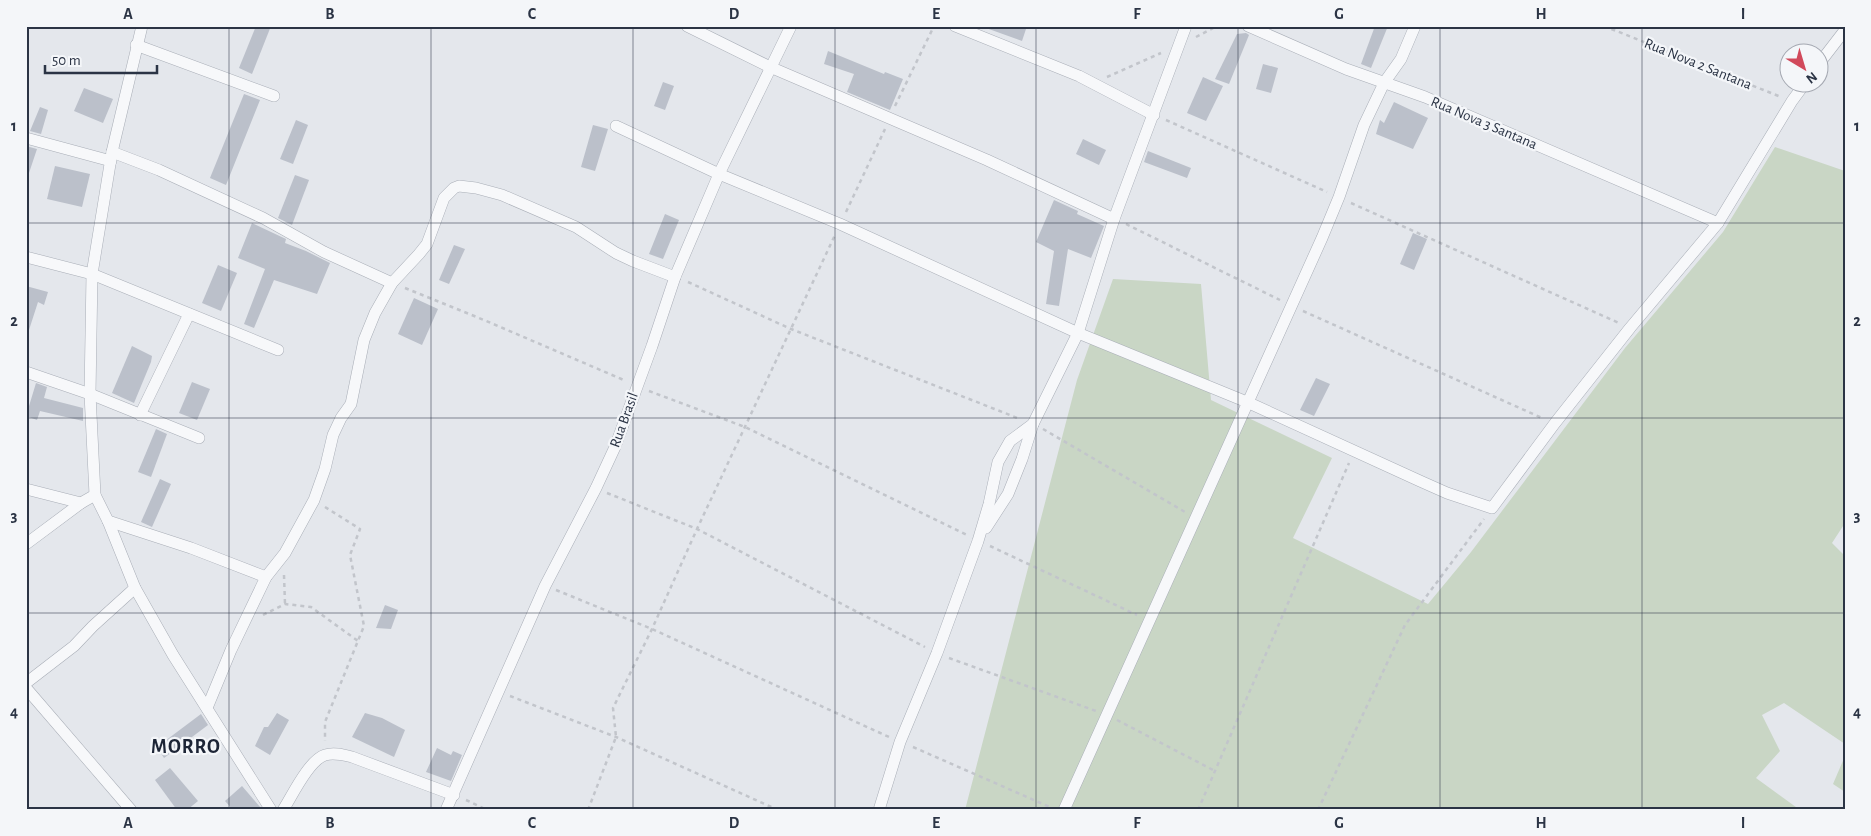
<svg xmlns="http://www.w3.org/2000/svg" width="1871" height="836" font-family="'Alegreya Sans',sans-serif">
<rect width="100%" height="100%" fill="#e4e7ec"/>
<g fill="#c9d6c5">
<path d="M1775,147L1845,171V523L1832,543L1845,556V744L1784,703L1762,715L1780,751L1756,778L1800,810H965L1077,380L1113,279L1201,284L1211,400L1332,458L1293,538L1428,604L1471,552L1625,348L1723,232Z"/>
<path d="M1845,756V792L1833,784Z"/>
</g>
<g fill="#bbc0ca">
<path d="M256,26H271L252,74L239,68Z"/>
<path d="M986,26H1027L1022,41L986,28Z"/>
<path d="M1375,26H1388L1371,68L1361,64Z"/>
<path d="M1246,33L1249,35L1229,84L1215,79L1237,34Z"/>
<path d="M828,51L884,74L885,72L903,79L890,110L847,92L854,74L824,64Z"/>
<path d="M1263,64L1278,68L1271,93L1256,89Z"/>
<path d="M1203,77L1223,86L1206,121L1187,113Z"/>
<path d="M663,82L674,86L665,110L654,106Z"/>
<path d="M84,88L113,99L103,123L74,111Z"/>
<path d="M244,94L260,100L226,185L210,178Z"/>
<path d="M1394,102L1428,118L1413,149L1376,134L1380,120L1384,123Z"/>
<path d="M40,107L48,110L41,134L30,131Z"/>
<path d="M296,120L308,125L293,164L280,159Z"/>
<path d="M593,125L608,129L595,171L581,167Z"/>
<path d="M1083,139L1106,150L1099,165L1076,154Z"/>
<path d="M26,146L37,149L29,173H26Z"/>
<path d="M1148,151L1191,168L1187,178L1144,162Z"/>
<path d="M55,166L90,174L82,207L47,199Z"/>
<path d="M295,175L309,180L292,225L278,218Z"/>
<path d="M1054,200L1078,211L1077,214L1104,226L1091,258L1068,249L1059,306L1046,304L1054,251L1036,242Z"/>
<path d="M665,214L679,220L663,259L649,254Z"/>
<path d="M252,223L286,239L285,243L306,251L330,263L317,294L274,280L254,328L244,324L265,269L238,258Z"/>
<path d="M1413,233L1427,239L1414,270L1400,264Z"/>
<path d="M454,245L465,249L449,284L439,280Z"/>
<path d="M218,265L237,273L221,311L202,303Z"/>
<path d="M26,286L48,292L44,305L38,302L29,330H26Z"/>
<path d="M414,298L438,309L422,345L398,334Z"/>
<path d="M132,346L152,356L151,362L134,403L112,393Z"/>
<path d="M1316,378L1330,384L1314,416L1300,410Z"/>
<path d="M192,382L210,389L197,420L179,413Z"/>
<path d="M36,383L47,387L44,398L83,408V421L40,411L37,420L26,416Z"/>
<path d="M156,429L167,434L151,477L138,472Z"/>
<path d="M160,479L171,484L152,527L141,522Z"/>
<path d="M385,605L398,610L391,629L376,628Z"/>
<path d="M277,713L289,720L270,755L255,746L264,727H268Z"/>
<path d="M365,713L382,718L405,730L394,757L352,737Z"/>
<path d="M201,714L208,725L164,758L157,747Z"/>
<path d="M437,748L451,755L453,751L462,755L451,781L426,772Z"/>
<path d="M170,768L198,801L187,810H177L155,780Z"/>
<path d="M242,786L261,808L262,810H233L225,801Z"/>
</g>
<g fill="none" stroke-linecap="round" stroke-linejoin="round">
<g stroke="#a9aeb7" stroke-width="12">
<g id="street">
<path d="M142,26L112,152L92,274L90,394L95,495L108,521L135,588L173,655L271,810"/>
<path d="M687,26L770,67L987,160L1114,219"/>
<path d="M955,26L1079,76L1154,115"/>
<path d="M1248,26L1346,69L1425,97L1718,223"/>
<path d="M136,45L274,96"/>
<path d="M1818,65L1845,30"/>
<path d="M616,126L719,174L840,224L1078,333L1247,402L1420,481L1447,493L1492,508L1555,423L1630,328L1718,223L1792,101L1806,82"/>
<path d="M26,138L111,161"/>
<path d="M112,152L159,170L263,218L324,252L392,283"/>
<path d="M26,257L92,274L278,350"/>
<path d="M26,372L90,394L199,438"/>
<path d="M140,415L189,314"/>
<path d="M26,489L81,503"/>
<path d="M108,521L191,548L266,577"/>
<path d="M986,528L1008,494L1022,459L1033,424"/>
<path d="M26,544L81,503L95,495"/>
<path d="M26,683L74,646L93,626L135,588"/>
<path d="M26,688L131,810"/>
<path d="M207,708L231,650L266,577L285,553L314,500L325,469L333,435L341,418L351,404L364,340L375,313L392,283L419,254L427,244L444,198L454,188L459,186L476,188L502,195L576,227L616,253L633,261L675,277"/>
<path d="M283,810C292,796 309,760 325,755C334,752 344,755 352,757L454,795"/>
<path d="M446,810L545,586L596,488L615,447L652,346L675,277L719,174L791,26"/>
<path d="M879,810L900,742L937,653L978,541L989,504L998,462L1010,441L1033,424L1078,333L1114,219L1186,26"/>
<path d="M1064,810L1322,238L1339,197L1364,125L1384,83L1401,59L1415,26"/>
</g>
</g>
<g stroke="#c2c5cb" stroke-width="2.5" stroke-dasharray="4 4" stroke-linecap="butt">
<path d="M1604,26L1781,97"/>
<path d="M1196,37L1217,26"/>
<path d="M1107,77L1161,53"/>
<path d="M895,106L934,26"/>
<path d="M1166,120L1327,192"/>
<path d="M1351,203L1619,323"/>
<path d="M846,212L885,129"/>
<path d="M1126,224L1280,300"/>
<path d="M688,282L791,329L1020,419"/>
<path d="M405,288L484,320L626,381"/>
<path d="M1303,311L1542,418"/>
<path d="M649,391L745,427L967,535"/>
<path d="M1043,429L1185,512"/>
<path d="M607,493L697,529L925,647"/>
<path d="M325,507L360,529L350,555L364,626L325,722V741"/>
<path d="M990,546L1137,615"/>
<path d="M284,575L285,604"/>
<path d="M556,590L652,629L889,737"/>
<path d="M263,615L285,604L311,607L358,641"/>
<path d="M949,658L1096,711"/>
<path d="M510,696L616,737L778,810"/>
<path d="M1117,720L1215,771"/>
<path d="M913,747L1052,808"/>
<path d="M466,800L487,810"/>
<path d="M588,810L616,737L613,708L652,629L697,529L835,235"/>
<path d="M1198,810L1349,463"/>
<path d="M1318,810L1405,625L1484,519"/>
</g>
<use href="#street" stroke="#f7f8fa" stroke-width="11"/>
</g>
<path fill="none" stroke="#2b3445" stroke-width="1" stroke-opacity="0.55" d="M229,26V810M431,26V810M633,26V810M835,26V810M1036,26V810M1238,26V810M1440,26V810M1642,26V810M26,223H1845M26,418H1845M26,613H1845"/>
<g text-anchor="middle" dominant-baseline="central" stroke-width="4.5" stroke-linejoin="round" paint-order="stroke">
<g font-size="15" fill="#2b3445" stroke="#f4f6f9">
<text transform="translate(1698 64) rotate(22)">Rua Nova 2 Santana</text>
<text transform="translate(1484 123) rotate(23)">Rua Nova 3 Santana</text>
<text transform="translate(624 420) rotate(-70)">Rua Brasil</text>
</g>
<g font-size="20" font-weight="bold" letter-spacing="1" fill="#1d2536" stroke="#f4f6f9">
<text x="186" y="747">MORRO</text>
</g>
</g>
<rect width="1871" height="836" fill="none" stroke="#f4f6f9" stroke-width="55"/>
<g transform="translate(1804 68) rotate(142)"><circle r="24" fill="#f4f6f9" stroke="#a4a8b1"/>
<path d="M0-4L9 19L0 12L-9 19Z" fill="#d1495b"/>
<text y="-8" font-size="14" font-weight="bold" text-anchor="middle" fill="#2b3445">N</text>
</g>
<path d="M45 65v8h112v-8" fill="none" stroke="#2b3445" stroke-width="2.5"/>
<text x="52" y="65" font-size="15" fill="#2b3445" stroke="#f4f6f9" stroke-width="4" paint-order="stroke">50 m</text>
<rect x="28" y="28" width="1816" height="780" fill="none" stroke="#2b3445" stroke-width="2"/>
<g font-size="16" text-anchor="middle" font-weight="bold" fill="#2b3445">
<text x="128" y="19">A</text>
<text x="330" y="19">B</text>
<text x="532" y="19">C</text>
<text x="734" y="19">D</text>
<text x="936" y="19">E</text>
<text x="1137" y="19">F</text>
<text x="1339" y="19">G</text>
<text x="1541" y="19">H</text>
<text x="1743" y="19">I</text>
<text x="14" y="131">1</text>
<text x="1857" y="131">1</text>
<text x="14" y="326">2</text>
<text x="1857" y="326">2</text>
<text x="14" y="521">3</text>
<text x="1857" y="521">3</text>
<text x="14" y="717">4</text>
<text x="1857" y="717">4</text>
<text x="128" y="828">A</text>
<text x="330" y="828">B</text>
<text x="532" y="828">C</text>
<text x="734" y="828">D</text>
<text x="936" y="828">E</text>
<text x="1137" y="828">F</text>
<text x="1339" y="828">G</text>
<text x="1541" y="828">H</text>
<text x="1743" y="828">I</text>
</g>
</svg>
